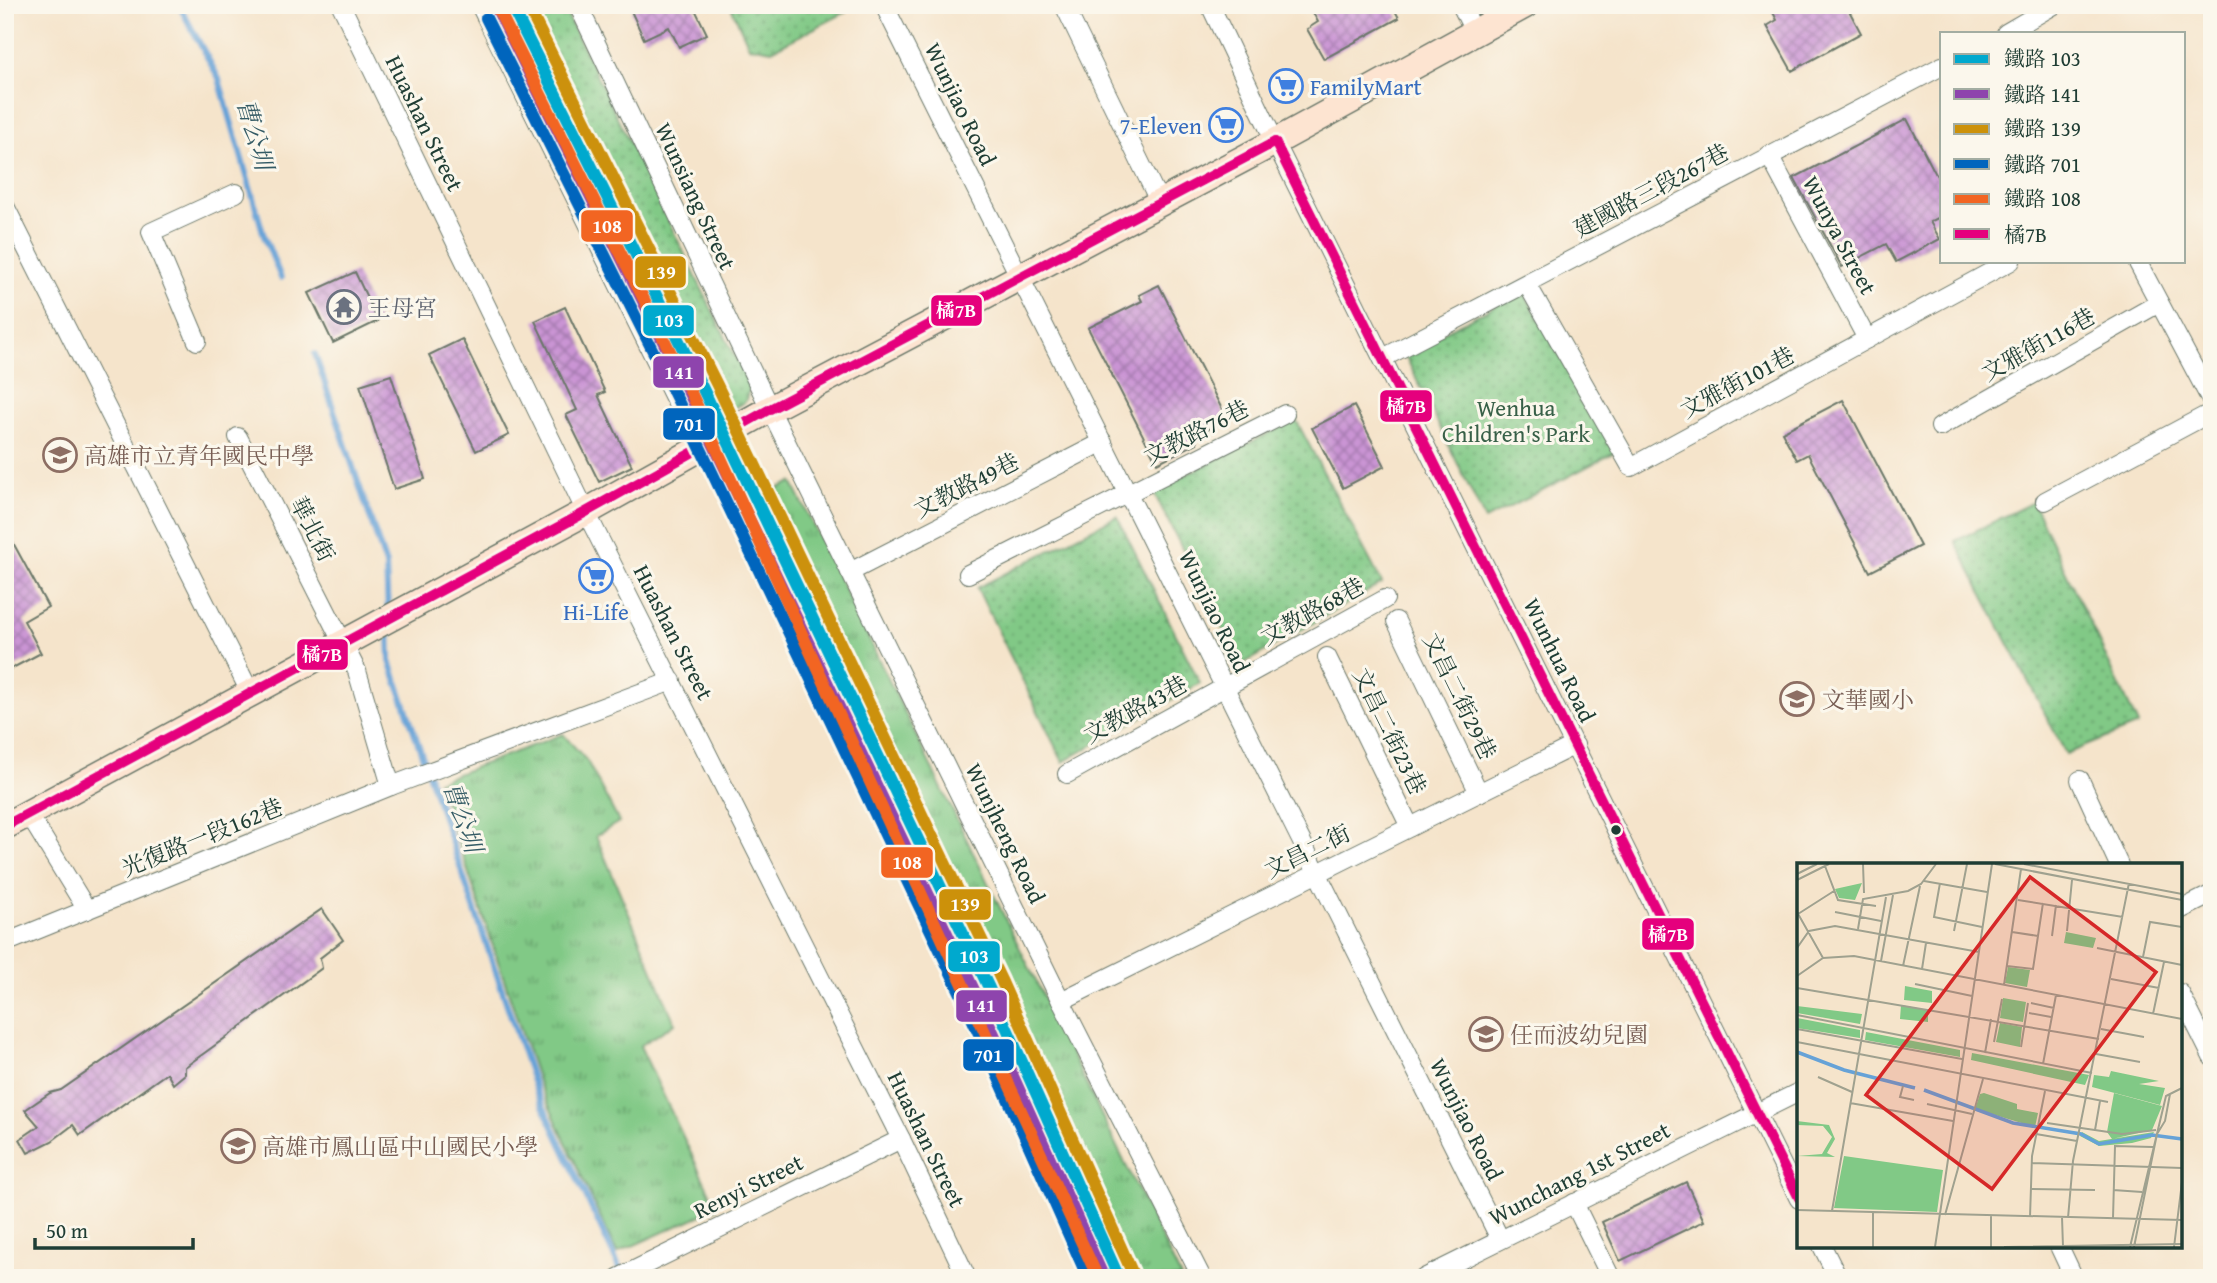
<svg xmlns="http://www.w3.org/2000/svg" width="2217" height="1283" font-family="'Gentium Book Plus','Noto Serif TC',serif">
<defs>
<pattern id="grass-tufts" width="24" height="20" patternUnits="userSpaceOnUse" patternTransform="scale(1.75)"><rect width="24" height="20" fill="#81c986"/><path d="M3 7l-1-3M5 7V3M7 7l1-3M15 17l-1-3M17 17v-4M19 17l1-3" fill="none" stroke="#69a46e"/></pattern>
<pattern id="park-dots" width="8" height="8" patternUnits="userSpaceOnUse" patternTransform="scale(1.75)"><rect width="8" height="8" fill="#81c986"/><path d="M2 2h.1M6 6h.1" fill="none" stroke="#69a46e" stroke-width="1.8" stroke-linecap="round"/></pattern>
<pattern id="building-cross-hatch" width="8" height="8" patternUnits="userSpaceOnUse" patternTransform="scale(1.75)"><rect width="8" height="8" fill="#ca94d4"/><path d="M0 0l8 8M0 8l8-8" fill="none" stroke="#a37aad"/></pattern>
</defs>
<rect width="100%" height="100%" fill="#fbf7ec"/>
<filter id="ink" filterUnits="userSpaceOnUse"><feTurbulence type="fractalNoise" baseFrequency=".0143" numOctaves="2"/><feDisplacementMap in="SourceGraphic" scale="14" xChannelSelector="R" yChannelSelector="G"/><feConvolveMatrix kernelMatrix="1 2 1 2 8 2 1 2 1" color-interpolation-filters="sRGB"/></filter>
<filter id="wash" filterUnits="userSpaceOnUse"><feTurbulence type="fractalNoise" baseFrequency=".00686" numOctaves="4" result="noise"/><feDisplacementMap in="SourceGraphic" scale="28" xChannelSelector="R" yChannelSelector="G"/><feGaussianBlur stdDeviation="1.57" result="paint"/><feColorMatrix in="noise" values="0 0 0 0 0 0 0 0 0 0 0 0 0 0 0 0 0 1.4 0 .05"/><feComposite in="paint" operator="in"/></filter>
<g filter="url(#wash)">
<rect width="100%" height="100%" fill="#f5e4cb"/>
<g fill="url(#grass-tufts)" stroke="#50835d" stroke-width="2">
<path d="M792,482L1181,1278H1087L737,506Z"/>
<path d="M563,734L587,761L619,822L596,836L675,1023L640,1046L717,1208L617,1253L539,1084L438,781Z"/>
</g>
<g fill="url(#park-dots)" stroke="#50835d" stroke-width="2">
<path d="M490,5H562L750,387L745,402L705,423L693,414Z"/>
<path d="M730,5H847L846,12L772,50L749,46Z"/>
<path d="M1523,291L1615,452L1485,520L1404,353Z"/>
<path d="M1296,420L1382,583L1241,665L1153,491Z"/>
<path d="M2033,502L2138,725L2066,754L1955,541Z"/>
<path d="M1117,516L1200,683L1063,762L977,588Z"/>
</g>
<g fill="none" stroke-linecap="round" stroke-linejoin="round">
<g stroke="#66a2d7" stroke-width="6">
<path d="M179,5L219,79L264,236L281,278"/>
<path d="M315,354L386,565L388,613"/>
<path d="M389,627L390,661L537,1093L622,1273"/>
</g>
</g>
<g id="blocks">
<g fill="url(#building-cross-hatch)">
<path d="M642,5H693L707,34L679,47L669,27L644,39L631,11Z"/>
<path d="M1309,5H1392L1399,18L1324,59L1307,29L1318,22Z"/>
<path d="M1769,5H1846L1861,33L1792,71L1767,26L1777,20Z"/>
<path d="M1907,119L1942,186V216L1930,222L1940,239L1896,262L1886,244L1842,267L1794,178Z"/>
<path d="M355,272L378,321L333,343L309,293Z"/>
<path d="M1159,285L1227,419L1194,437L1197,443L1157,463L1088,328L1142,301L1139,295Z"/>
<path d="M565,307L605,392L598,395L632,466L599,482L566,415L577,410L535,321Z"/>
<path d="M462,339L509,435L476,451L429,355Z"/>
<path d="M391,375L425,479L394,489L360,385Z"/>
<path d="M1843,400L1920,546L1870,572L1808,454L1797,460L1782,432Z"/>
<path d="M1354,406L1385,466L1343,488L1312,428Z"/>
<path d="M5,528L48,607L24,621L41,653L5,672Z"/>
<path d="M322,909L343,940L320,958L322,968L185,1067V1074L173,1084L167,1073L80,1135L73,1125L52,1141L28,1153L20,1139L39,1126L25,1110L50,1093L61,1090Z"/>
<path d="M1686,1182L1704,1221L1620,1261L1602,1222Z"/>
</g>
</g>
</g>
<g filter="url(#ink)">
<use href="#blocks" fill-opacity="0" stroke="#6a7769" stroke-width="2"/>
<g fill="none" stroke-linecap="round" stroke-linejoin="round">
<g stroke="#6a7769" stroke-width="20">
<g id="street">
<path d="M341,5L586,512L901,1139L967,1278"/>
<path d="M480,5L699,448"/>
<path d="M578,5L770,409L1061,1001L1202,1278"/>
<path d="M884,5L1500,1239"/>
<path d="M1064,5L1160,203"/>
<path d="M1210,5L1275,142L1799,1199"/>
<path d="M1461,5L1475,33"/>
<path d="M2006,33L2054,5"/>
<path d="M1769,155L1867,339"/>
<path d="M5,206L251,694"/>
<path d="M2137,261L2212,402"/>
<path d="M1527,284L1631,467L2011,261"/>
<path d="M197,341L151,232L236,193"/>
<path d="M1383,358L1942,66"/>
<path d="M1940,427L2159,303"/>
<path d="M238,437L357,671L391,786"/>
<path d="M2045,501L2212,412"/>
<path d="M850,572L1103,442"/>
<path d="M968,574L1285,414"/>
<path d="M1396,621L1479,793"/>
<path d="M1327,657L1410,827"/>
<path d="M1067,774L1385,599"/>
<path d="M2080,780L2119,865"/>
<path d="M28,813L87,910"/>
<path d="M2180,910L2212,894"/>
<path d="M5,943L391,786L672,681"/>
<path d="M2180,993L2212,1057"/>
<path d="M1061,1001L1575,745"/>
<path d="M1574,1203L1611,1278"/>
<path d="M1822,1246L1838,1278"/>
<path d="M2059,1246L2074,1278"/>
<path d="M618,1278L901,1139"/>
<path d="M1424,1278L1799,1092"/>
</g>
</g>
<g stroke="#6a7769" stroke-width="29">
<path id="secondary" d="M5,826L586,512L770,409L1275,142L1525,5"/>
</g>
<use href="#street" stroke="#fff" stroke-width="18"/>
<use href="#secondary" stroke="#fde4d1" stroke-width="26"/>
<g stroke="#fbf7ec" stroke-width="16">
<g id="bus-1">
<path d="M1275,142L1799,1198"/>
<path d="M5,826L586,512L770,409L1275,142"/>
</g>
</g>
<use href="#bus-1" stroke="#e5007d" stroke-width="10"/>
<g stroke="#fbf7ec" stroke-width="18">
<path id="rail-1" d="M511,5L704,391L988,986L1119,1278"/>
</g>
<g stroke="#fbf7ec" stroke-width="18">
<path id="rail-2" d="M498,11L691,397L975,992L1104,1278"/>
</g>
<g stroke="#fbf7ec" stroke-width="18">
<path id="rail-3" d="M527,5L717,385L1001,980L1132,1272"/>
</g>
<g stroke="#fbf7ec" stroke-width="18">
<path id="rail-4" d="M486,18L679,403L963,998L1088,1278"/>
</g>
<g stroke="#fbf7ec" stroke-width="18">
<path id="rail-5" d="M496,5L693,397L1098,1278"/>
</g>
<use href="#rail-1" stroke="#00a9ce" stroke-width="12"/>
<use href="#rail-2" stroke="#8e44ad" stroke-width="12"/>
<use href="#rail-3" stroke="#cc910a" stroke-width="12"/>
<use href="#rail-4" stroke="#0065bd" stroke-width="12"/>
<use href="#rail-5" stroke="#f26522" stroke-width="12"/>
</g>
</g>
<defs>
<g id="supermarket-ring" transform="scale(1.75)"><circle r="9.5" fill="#fbf7ec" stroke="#3f7fe0" stroke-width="1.5"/><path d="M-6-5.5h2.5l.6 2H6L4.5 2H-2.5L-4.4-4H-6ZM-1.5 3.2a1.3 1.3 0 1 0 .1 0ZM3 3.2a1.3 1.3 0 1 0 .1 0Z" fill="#3f7fe0"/></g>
<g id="temple-ring" transform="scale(1.75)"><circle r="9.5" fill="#fbf7ec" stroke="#6b7280" stroke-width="1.5"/><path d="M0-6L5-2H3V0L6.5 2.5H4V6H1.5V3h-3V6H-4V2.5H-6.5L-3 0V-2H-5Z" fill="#6b7280"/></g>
<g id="school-ring" transform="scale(1.75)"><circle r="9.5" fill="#fbf7ec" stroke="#8d6e63" stroke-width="1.5"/><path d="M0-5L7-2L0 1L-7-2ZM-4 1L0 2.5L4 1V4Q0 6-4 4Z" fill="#8d6e63"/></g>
</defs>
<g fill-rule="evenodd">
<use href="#supermarket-ring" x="1286" y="86"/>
<use href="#supermarket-ring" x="1226" y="125"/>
<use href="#temple-ring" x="344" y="307"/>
<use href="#school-ring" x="60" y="455"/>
<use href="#supermarket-ring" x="596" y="576"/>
<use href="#school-ring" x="1797" y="699"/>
<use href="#school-ring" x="1486" y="1034"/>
<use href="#school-ring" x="238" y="1146"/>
</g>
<circle fill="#1f3d34" stroke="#fbf7ec" stroke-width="2.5" cx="1616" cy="830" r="6"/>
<g text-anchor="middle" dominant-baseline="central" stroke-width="6" stroke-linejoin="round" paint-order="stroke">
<g font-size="23" fill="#366cbe" stroke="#fbf7ec" text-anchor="start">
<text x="1310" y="86">FamilyMart</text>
<text x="1202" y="125" text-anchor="end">7-Eleven</text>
<text x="596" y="611" text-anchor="middle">Hi-Life</text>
</g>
<g font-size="23" fill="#1f3d34" stroke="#fbf7ec">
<text transform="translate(961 104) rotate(64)">Wunjiao Road</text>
<text transform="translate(425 123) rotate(64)">Huashan Street</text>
<text transform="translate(1651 190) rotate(-28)">建國路三段267巷</text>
<text transform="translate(696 196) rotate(65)">Wunsiang Street</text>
<text transform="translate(1840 235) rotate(62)">Wunya Street</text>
<text transform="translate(2038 344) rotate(-29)">文雅街116巷</text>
<text transform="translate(1737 382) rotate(-28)">文雅街101巷</text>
<text transform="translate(1196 432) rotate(-27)">文教路76巷</text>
<text transform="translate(966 485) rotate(-27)">文教路49巷</text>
<text transform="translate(313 529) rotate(63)">華北街</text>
<text transform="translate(1215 611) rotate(64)">Wunjiao Road</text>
<text transform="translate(1312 611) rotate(-29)">文教路68巷</text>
<text transform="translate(674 632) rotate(63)">Huashan Street</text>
<text transform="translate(1560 660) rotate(64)">Wunhua Road</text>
<text transform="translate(1460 696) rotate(64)">文昌二街29巷</text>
<text transform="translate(1135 709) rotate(-29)">文教路43巷</text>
<text transform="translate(1390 731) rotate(64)">文昌二街23巷</text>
<text transform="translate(1006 833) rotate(64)">Wunjheng Road</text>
<text transform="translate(202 837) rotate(-22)">光復路一段162巷</text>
<text transform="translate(1307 851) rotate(-26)">文昌二街</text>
<text transform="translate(1467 1119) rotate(63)">Wunjiao Road</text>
<text transform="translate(927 1139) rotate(64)">Huashan Street</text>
<text transform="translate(1579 1173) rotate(-27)">Wunchang 1st Street</text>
<text transform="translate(748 1186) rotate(-26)">Renyi Street</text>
</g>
<g font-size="23" fill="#5b616d" stroke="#fbf7ec" text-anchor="start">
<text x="368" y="307">王母宮</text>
</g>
<g font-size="23" fill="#386048" stroke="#fbf7ec">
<text x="1516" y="407">Wenhua<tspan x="1516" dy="26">Children's Park</tspan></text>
</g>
<g font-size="23" fill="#785e54" stroke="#fbf7ec" text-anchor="start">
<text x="84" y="455">高雄市立青年國民中學</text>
<text x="1822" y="699">文華國小</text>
<text x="1510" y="1034">任而波幼兒園</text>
<text x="262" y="1146">高雄市鳳山區中山國民小學</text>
</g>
<g font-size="24" font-style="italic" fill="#345b65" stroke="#fbf7ec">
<text transform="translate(255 134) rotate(74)">曹公圳</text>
<text transform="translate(463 817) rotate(71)">曹公圳</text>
</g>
</g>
<g transform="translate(1797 863)">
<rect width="385" height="385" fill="#f5e4cb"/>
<path d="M175,190L292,212L288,222L174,197ZM314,208L362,218L342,221L368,225L363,242L295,224L297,212L312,214ZM187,230L220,241V246L241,250L238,264L178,246L183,231Z" fill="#81c986"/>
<path d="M65,20L58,37L42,35L38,26ZM269,69L299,75L296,85L267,80ZM211,104L233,107L230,124L208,120ZM108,123L135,128V140L107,137ZM206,135L229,139L226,159L203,155ZM104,142L131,147V159L103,156ZM0,143L65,151L63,161L0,150ZM0,155L63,167V175L0,165ZM203,160L225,164L223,184L199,179ZM69,169L163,187V194L68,177ZM317,230L365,243L355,267L315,276L310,269ZM285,269L302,278L357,269L354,275L335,280L302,283L283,273ZM47,293L146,307L140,349L37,345Z" fill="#81c986"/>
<path d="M0,258L32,262L38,276L30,290L38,294L0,293L25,291L35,274L26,263L0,262Z" fill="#81c986"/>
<path fill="none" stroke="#66a2d7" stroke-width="3.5" d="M0,189L47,207L118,225M127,227L216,260L284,271L302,281L355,272L385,276"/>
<path fill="none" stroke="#9fa18f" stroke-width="2" d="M66,1L67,30M198,1L385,37M227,1L385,31M28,3L41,37L79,43M0,11L20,1M0,17L32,1M127,18L190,29M143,20L137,54L185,64M221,37L326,54M0,49L26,95M38,49L84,58M1,51L37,28M61,66L66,36L111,28L124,21L139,1M157,68L170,1M270,68L275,17M215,69L241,73M255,73L259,42M0,85L12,68L38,63L182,89M300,85L385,102M346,94L353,59L385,64M84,98L96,32M106,103L123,23M210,103L236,106L246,40M125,106L129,80M0,113L26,95L57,93L385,156M314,116L362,125M118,121L175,133M207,122L224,6M0,125L302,176M234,140L257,145M232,150L254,154M356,151L367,99M0,152L295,210M0,166L165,196M304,166L347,174M0,179L311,239M197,179L205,136M224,184L231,140M188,190L194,156M299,191L343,199M246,201L259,132M21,214L55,229M106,223L103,234L117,237M53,240L156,258M130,241L175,251M250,260L325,271L359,267M298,267L303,238M239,271L280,278M234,300L385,305M234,326L298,327M316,327L345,329M0,347L385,357M35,348L89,34M76,349V384M148,352L186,216M194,353V384M233,354L235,293L248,228M265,354L266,384M271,355L276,298L332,20M316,355L318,283L356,284M138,384L195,1M207,384L385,381M333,384L369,233L385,225M337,384L360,271L368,258L373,231M377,384L385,319"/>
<path fill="#d62828" fill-opacity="0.15" stroke="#d62828" stroke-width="3.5" d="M233,14L359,109L195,326L69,232Z"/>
<rect width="385" height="385" fill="none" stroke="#1f3d34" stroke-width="3.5"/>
</g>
<g stroke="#fbf7ec" stroke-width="2.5">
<rect x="580" y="209" width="54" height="34" rx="7" fill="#f26522"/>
<rect x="634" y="255" width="53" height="34" rx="7" fill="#cc910a"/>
<rect x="930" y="294" width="53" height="33" rx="7" fill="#e5007d"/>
<rect x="642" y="304" width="53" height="33" rx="7" fill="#00a9ce"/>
<rect x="652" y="355" width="53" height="34" rx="7" fill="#8e44ad"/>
<rect x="1379" y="389" width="54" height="34" rx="7" fill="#e5007d"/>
<rect x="662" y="407" width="54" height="34" rx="7" fill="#0065bd"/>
<rect x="296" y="638" width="53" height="33" rx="7" fill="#e5007d"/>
<rect x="880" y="846" width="54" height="33" rx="7" fill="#f26522"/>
<rect x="938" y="888" width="54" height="33" rx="7" fill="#cc910a"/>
<rect x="1641" y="917" width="54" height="34" rx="7" fill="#e5007d"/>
<rect x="947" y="940" width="54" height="33" rx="7" fill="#00a9ce"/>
<rect x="955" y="989" width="53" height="34" rx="7" fill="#8e44ad"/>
<rect x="962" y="1038" width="53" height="34" rx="7" fill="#0065bd"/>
</g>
<g font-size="19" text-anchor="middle" font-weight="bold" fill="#fff">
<text x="607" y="233">108</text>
<text x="661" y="279">139</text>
<text x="956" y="317">橘7B</text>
<text x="669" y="327">103</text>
<text x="679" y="379">141</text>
<text x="1406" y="413">橘7B</text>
<text x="689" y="431">701</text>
<text x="322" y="661">橘7B</text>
<text x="907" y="869">108</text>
<text x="965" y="911">139</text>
<text x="1668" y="941">橘7B</text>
<text x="974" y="963">103</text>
<text x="981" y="1012">141</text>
<text x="988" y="1062">701</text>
</g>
<rect width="2217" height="1283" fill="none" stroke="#fbf7ec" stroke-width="28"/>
<rect x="1940" y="32" width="245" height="231" fill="#fbf7ec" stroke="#a3ada2" stroke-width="2"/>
<rect x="1954" y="54" width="35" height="10" fill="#00a9ce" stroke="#a3ada2" stroke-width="2"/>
<text x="2004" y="66" font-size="21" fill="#1f3d34">鐵路 103</text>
<rect x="1954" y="89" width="35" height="10" fill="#8e44ad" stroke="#a3ada2" stroke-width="2"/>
<text x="2004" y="102" font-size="21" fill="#1f3d34">鐵路 141</text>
<rect x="1954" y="124" width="35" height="10" fill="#cc910a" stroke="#a3ada2" stroke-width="2"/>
<text x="2004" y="136" font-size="21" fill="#1f3d34">鐵路 139</text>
<rect x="1954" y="159" width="35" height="10" fill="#0065bd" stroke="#a3ada2" stroke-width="2"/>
<text x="2004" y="172" font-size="21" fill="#1f3d34">鐵路 701</text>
<rect x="1954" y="194" width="35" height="10" fill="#f26522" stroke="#a3ada2" stroke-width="2"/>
<text x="2004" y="206" font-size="21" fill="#1f3d34">鐵路 108</text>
<rect x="1954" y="229" width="35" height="10" fill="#e5007d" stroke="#a3ada2" stroke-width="2"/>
<text x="2004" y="242" font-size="21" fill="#1f3d34">橘7B</text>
<path d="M35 1238v10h158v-10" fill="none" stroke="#1f3d34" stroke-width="3.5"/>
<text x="46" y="1238" font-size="21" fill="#1f3d34" stroke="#fbf7ec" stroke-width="5" paint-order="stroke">50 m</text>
</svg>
